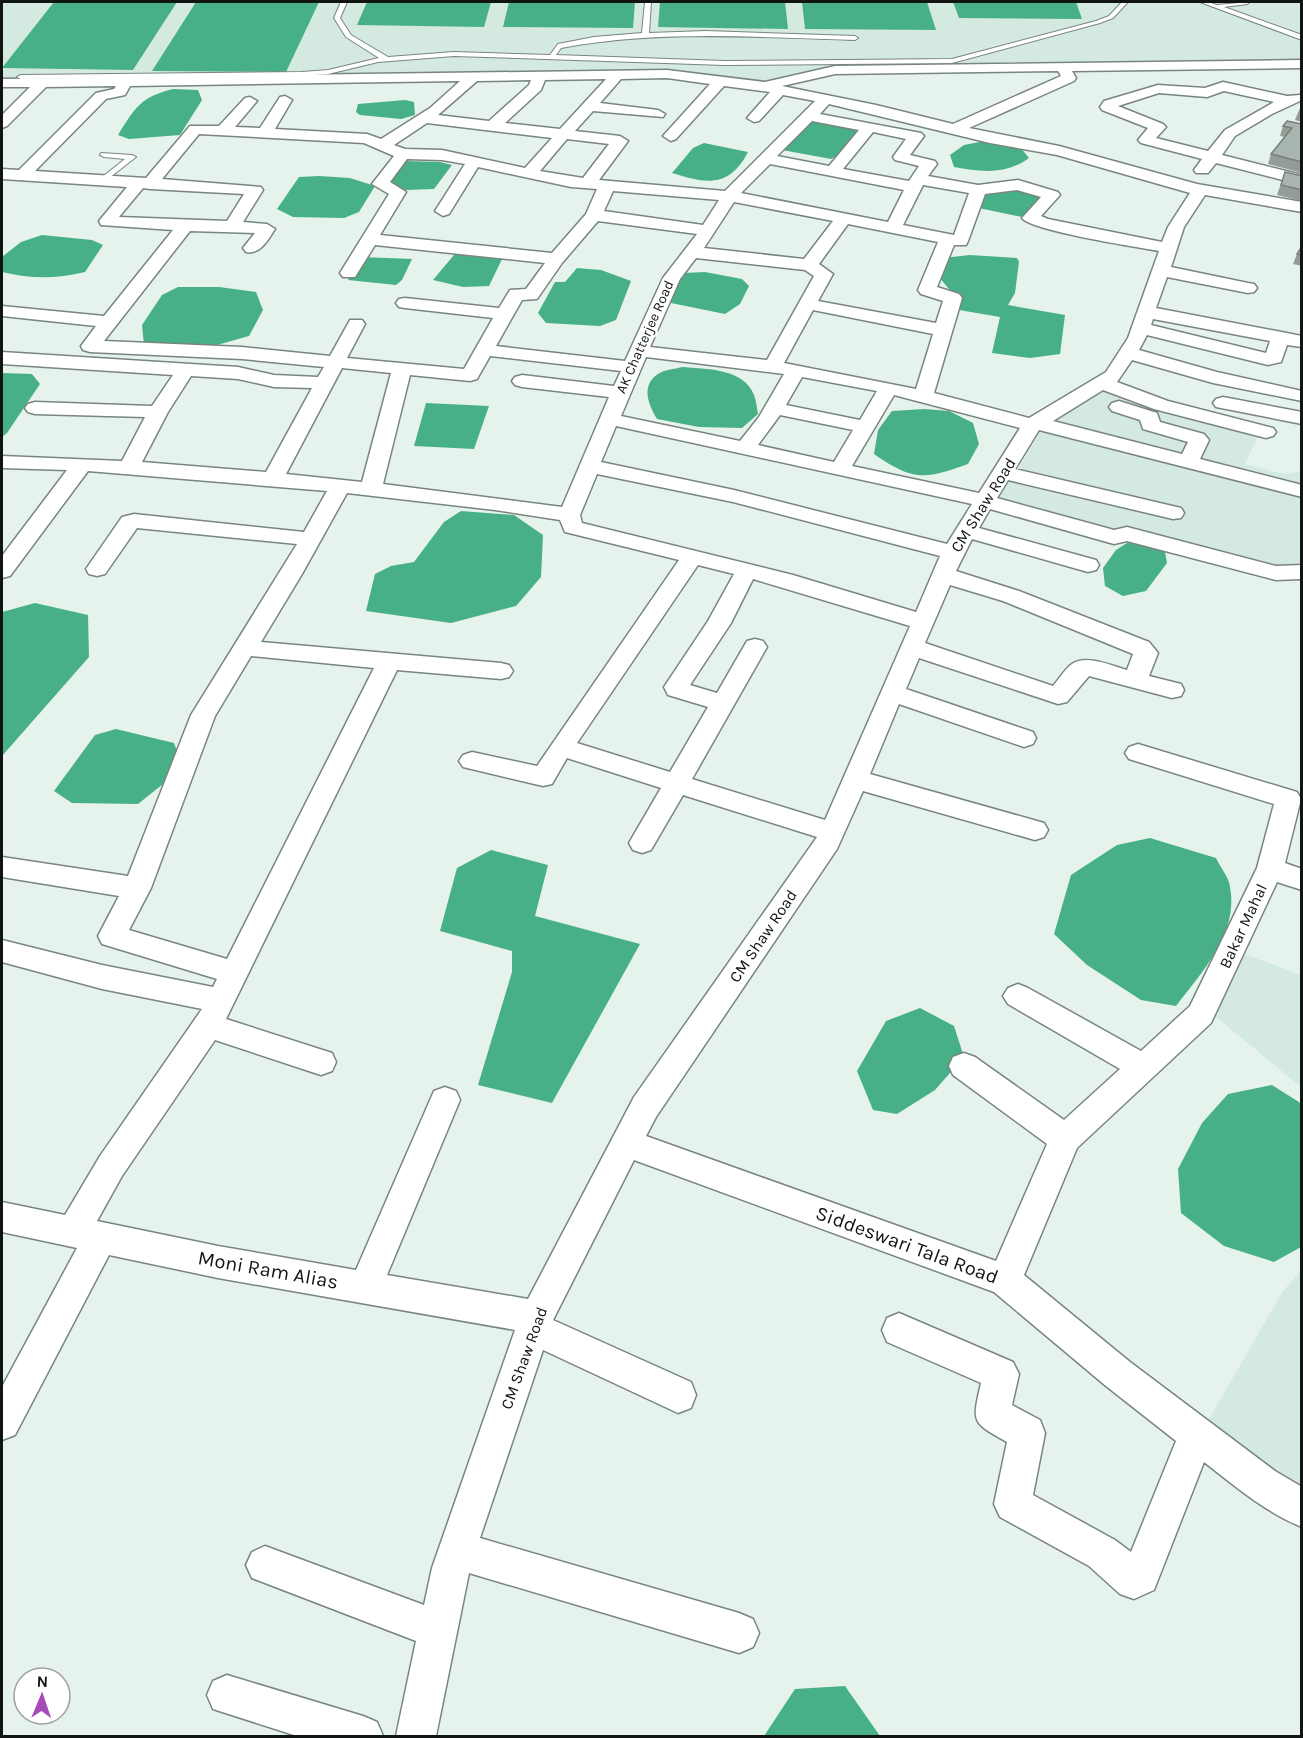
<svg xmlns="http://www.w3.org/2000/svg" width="1303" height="1738" font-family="Karla,sans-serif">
<rect width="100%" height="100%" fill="#e5f3ec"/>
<g fill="#d4e9df">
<path d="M2,2H1301L1302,60L830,68L762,82L665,70L2,80Z"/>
<path d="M1104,387L1259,434L1245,464L1284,474L1301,471V567L1270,569L1112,532L994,499L1020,466L1048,419Z"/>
<path d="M1242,953L1301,975V1087L1216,1017Z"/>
<path d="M1301,1271V1487L1205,1426L1283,1291Z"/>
</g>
<g fill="#48b087">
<path d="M54,2H177L133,70L2,68Z"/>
<path d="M196,2H319L286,72L152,71Z"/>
<path d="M367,2H491L484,27L357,25Z"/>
<path d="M509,2H635L633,28L503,27Z"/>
<path d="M660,2H785L788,29L658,27Z"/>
<path d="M802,2H927L936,30L805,29Z"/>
<path d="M953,2H1076L1082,19L959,18Z"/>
<path d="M173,89L198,90L202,100L180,135L129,139L118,135C135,108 140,97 173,89Z"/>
<path d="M405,100L414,102L415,115L401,119L360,115L356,112L358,104Z"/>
<path d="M811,120L861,131L843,153L831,159L782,150Z"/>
<path d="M985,141L1020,147L1029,158C1006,175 981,172 954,167L950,155L964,145Z"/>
<path d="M704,143L748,152C729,188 707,184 672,173L693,148Z"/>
<path d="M405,161L440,162L452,165L434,189L406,190L387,185Z"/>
<path d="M319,176L350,178L375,186L359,212L344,218L293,217L277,209L299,177Z"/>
<path d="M1019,188L1044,195L1027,218L974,207L984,192Z"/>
<path d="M42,235L92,240L103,245L85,272C56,279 31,279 2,272V257L21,242Z"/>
<path d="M459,249L504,255L489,286L463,287L433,280Z"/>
<path d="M970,255L1017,258L1019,262L1015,293L1008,305L1065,315L1060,354L1030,358L992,353L1000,317L959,310L949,289L938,276L943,258Z"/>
<path d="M362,257L412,259L402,280L396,285L348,280Z"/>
<path d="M577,268L601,270L631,281L616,320L600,326L546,323L538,313L555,282H565Z"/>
<path d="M705,272L742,279L749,286L740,304L725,314L671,303L672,287L683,273Z"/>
<path d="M178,287H219L256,292L263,310L249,336L203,349L144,345L142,325L162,295Z"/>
<path d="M682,367C705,369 744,368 754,395C756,400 757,408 758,414L742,428L699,427L657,419C649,405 640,386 658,374C663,370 675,369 682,367Z"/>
<path d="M2,373L32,374L40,384L7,433L2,437Z"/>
<path d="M426,403L489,406L474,449L414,446Z"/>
<path d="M924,409L949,411L973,423L979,444L968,464C924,480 913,481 874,454L878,430L892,411Z"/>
<path d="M461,511L514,515L543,535L541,577L516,606L451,623L366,611L375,574L391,566L414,562L444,522Z"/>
<path d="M1127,543L1149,544L1165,552L1167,563L1146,591L1123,596L1105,586L1103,568L1116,550Z"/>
<path d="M35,603L88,615L89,657L2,756V612Z"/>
<path d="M116,729L174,743L178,754L163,784L138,804L72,803L54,791L95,735Z"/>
<path d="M1150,838L1216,858C1220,867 1229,877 1230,887C1239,933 1202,972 1176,1006L1141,1000L1087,965L1054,934L1071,875L1117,845Z"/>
<path d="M491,850L548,865L535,916L640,944L552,1103L478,1085L512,972V951L440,931L457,868Z"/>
<path d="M920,1008L954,1026L964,1057L935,1090L897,1114L873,1110L857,1071L886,1021Z"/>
<path d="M1272,1085L1302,1104L1301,1247L1274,1262L1224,1246L1181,1213L1178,1169L1202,1123L1228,1094Z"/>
<path d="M845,1686L880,1736H764L795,1689Z"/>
</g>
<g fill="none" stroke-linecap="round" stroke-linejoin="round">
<g stroke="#79857f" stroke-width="2">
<g id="lane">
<path d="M341,2H347L340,18L351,35L388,57L454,52L550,55L558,44L594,37L642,33L645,2H651L649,33L706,31L855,36L858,38L855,40C756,37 658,30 561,48L556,55L725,61L952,59L1096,21L1109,16L1122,2H1128L1113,18L1100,23L952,63L725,65L454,56L378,62L328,74L302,76L21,79L17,77L21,75L302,72L328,70L379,58L346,37L334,18Z"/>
<path d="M1200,2H1208L1217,5L1250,2L1247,4L1224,7L1302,35V40Z"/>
<path d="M101,153L132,155L136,157L104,182H101V178L125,159L104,157L100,155Z"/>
</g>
</g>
<g stroke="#79857f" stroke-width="3">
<g id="street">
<path d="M1302,60V68L1072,71L1076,78L1074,81L969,128L1059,146L1197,184L1302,202V212L1205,195L1184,227L1171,267L1248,283L1254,284L1257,288L1254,292L1248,293L1167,277L1156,308L1302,336V347L1287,345L1281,362L1268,365L1147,335L1139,350L1217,372L1302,391V401L1213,383L1132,360L1117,382L1168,401L1273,428L1276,432L1273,436L1266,438L1154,409L1103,390L1053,421L1182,454L1188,442L1143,429L1140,420L1112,411L1109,407L1112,403L1119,401L1157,413L1160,422L1204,434L1209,440L1200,459L1302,485V497L1039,430L1015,469L1181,508L1184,513L1181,518L1173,519L1008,480L997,498L1114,530L1127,527L1276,566L1302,565V579L1276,580L1127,541L1114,544L990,509L979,528L1096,560L1099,565L1096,570L1088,572L972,539L956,571L1019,591L1149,642L1158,653L1149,676L1181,684L1184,690L1181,696L1172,698L1089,676L1067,702L1058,704L919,658L906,689L1033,732L1036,738L1033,744L1024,747L899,704L870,774L1044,823L1048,830L1044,837L1035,840L863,791L837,849L656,1117L646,1136L996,1261L1047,1144L953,1075L949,1066L953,1057L964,1053L975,1057L1064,1120L1120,1069L1008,1004L1003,996L1008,988L1018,984L1028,988L1141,1051L1190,1006L1257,868L1274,804L1129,759L1125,753L1129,747L1138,744L1297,792L1301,799L1285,863L1302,869V890L1277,882L1211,1023L1077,1148L1024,1275L1130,1362L1275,1471L1302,1487V1527C1265,1512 1235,1486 1204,1462L1154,1590L1134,1599L1120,1594L1089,1566L1000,1517L994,1504L1007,1442C971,1422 972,1423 981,1383L887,1342L882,1330L887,1318L899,1313L1013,1362L1019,1374L1012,1405L1040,1420L1045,1433L1033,1495L1115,1540L1131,1552L1176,1441L1106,1386L994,1292L634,1160L553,1320L691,1382L696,1395L691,1408L678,1413L543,1350L480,1538L739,1613L753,1619L759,1633L753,1647L739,1653L469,1573L436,1736H396L416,1641L252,1578L246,1565L252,1552L265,1546L424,1605L432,1568L515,1330L218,1278L109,1255L15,1435L2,1440V1387L77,1248L2,1232V1202L65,1215L100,1156L202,1009L102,989L2,962V940L102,965L213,987L217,979L102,944L98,936L119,896L2,877V857L128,876L191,715L297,544L137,528L105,574L97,576L89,574L86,569L122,517L134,514L304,532L327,491L88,471L10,576L2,578V556L67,470L2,468V456L122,461L145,417L35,414L28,412L25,408L28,404L35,402L152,406L173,375L2,364V352L238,367L274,375L318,377L324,367L242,359L90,352L83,350L81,346L96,326L2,316V306L104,316L173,230L101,225L99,221L127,187L2,179V169L19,170L96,93L114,89L116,86L46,87L7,126L2,128V115L30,87H2V79L667,70L765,82L835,66ZM1058,71L1061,76L953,124L876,105L782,86L835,74ZM667,78L710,84L663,136L671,141L676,139L724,86L770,92L747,118L754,122L759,121L783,95L815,101L725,191L599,180L628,141L620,136L575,131L593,111L663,117L665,114L658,110L600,103L621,79ZM606,79L560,129L505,123L541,90L545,80ZM531,80L529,85L489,121L438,115L477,81ZM460,81L430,108L381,139L367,134L275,129L292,100L285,96L280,97L260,128L235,127L257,101L250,97L245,98L219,126H190L146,178L35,171L106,99L125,95L130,86ZM829,104L990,143L1057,155L1190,193L1168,227L1162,242L1048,219L1041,216L1060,195L1058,192L1018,180L978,185L928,176L937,164L935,161L910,155L924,136L921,133L820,114ZM812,121L859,130L829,166L777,156ZM427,123L552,138L525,168L442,150L405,149L394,145ZM873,132L906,139L893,157L895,160L919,166L909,181L843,169ZM199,134L364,143L394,156L372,184L389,194L340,273L343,277H355L375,245L545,263L526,289L510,290L499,308L405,298L399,299L396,303L399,307L405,308L493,318L464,369L347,358L365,324L362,320H350L330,356L242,347L104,341L190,231L255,233L243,248L246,252C260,255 268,240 275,229L267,224L243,222L263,190L261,187L162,179ZM567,139L609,144L583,178L540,171ZM407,159L442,160L465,164L435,211L443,216L449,214L478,167L571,187L597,189L586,214L552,253L380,235L406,192L390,182ZM770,164L904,190L888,222L741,193ZM923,185L969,193L954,235L903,225ZM143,188L150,189L244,194L227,221L119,217ZM1017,190L1041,197L1022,218C1032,231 1137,247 1159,251L1128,338L1106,372L1029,418L934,393L962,298L959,294L937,287L954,245H966L968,241L985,194ZM613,191L719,200L703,225L604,211ZM734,202L833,221L804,259L704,248ZM598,221L697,234L663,278L625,361L496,346L522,300L537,299L562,263ZM848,224L938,242L918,290L921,294L943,301L936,323L818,301L833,274L819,264ZM696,258L805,270L814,276L767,360L650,347L680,279ZM813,310L933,334L916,389L784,363ZM1153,319L1270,341L1266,353L1151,325ZM490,356L621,371L614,386L522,375L515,377L512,381L515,385L522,387L609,397L562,507L383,484L410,375L470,381L477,379ZM646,357L784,374L759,417L740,441L621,416ZM342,368L391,373L362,482L286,474ZM191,376L238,379L274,387L312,388L266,472L142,462L168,412ZM802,377L877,391L860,420L786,405ZM894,395L1020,428L979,493L852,466ZM780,415L853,430L834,462L758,445ZM616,426L972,504L947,544L734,490L601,462ZM597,474L733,502L940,556L916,612L793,575L582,523L580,515ZM347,493L495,510L560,520L565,532L679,560L537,766L472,752L463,755L459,761L463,767L543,786L552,784L567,758L661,788L629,843L633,850L642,853L651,850L683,795L817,837L634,1097L528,1299L387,1275L460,1100L456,1091L445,1087L434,1091L356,1270L218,1246L97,1221L122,1176L215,1040L321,1075L332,1071L336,1062L332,1053L226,1019L397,670L501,679L509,677L513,671L509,665L501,663L261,642L302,574ZM698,565L734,574L708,621L664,687L668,695L708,707L670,772L577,743ZM753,579L910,626L825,820L692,779L767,647L763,641L755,639L747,641L717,693L690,685L731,623ZM950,585L1003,601L1133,654L1127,670C1112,666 1086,654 1072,664C1065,669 1059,679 1053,686L925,643ZM251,656L374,668L227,959L129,930L151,888L215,716Z"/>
<path d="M1223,82L1287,96L1300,95V101L1272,114L1235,136L1222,155L1302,175V185L1216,163L1208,173H1196L1194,170L1202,159L1141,143L1138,140L1148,128L1102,110L1100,107L1104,101L1158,85L1205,88ZM1224,91L1274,102L1225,130L1208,151L1156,138L1166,127L1163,124L1118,106L1159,93L1207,97Z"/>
<path d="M1223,397L1302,412V424L1216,407L1213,403L1216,399Z"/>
<path d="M227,1675L363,1716L377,1722L383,1736H297L213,1709L207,1695L213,1681Z"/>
</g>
</g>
<use href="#lane" fill="#fff" fill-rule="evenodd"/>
<use href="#street" fill="#fff" fill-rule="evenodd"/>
</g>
<g fill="#919d96">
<path d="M1302,107V122L1295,120L1299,110Z"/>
<path d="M1302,124V173L1268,164L1271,154L1285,137L1280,136L1283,126Z"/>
<path d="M1285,172L1302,176V201L1277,195Z"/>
<path d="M1302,246V266L1293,264L1297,254Z"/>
</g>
<g fill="#a9b6af" stroke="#767f7a" stroke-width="1.5">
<path d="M1287,121L1302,124V162L1271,154L1292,128L1283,126Z"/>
<path d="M1285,172L1302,176V190L1281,185Z"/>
<path d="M1302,246V255L1297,254Z"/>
</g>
<g text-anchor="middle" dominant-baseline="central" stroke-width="5" stroke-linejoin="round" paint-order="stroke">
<g font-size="14" fill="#101512" stroke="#fff">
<text transform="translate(645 337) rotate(-66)">AK Chatterjee Road</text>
</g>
<g font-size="16" fill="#101512" stroke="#fff">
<text transform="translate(983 505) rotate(-58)">CM Shaw Road</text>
<text transform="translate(1243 926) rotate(-65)">Bakar Mahal</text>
<text transform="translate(763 936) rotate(-56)">CM Shaw Road</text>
<text transform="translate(524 1358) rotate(-70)">CM Shaw Road</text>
</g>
<g font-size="20" fill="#101512" stroke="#fff">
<text transform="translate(907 1245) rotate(20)">Siddeswari Tala Road</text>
<text transform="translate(268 1270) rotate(10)">Moni Ram Alias</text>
</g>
</g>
<rect width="1303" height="1738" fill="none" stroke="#101512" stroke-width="6"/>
<g transform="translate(42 1696) rotate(2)"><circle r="28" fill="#ffffff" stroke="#9fa1a0" stroke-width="1.5"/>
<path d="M0-4.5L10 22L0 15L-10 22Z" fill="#a74cb7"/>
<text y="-9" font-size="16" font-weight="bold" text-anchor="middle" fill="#101512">N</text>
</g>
</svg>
